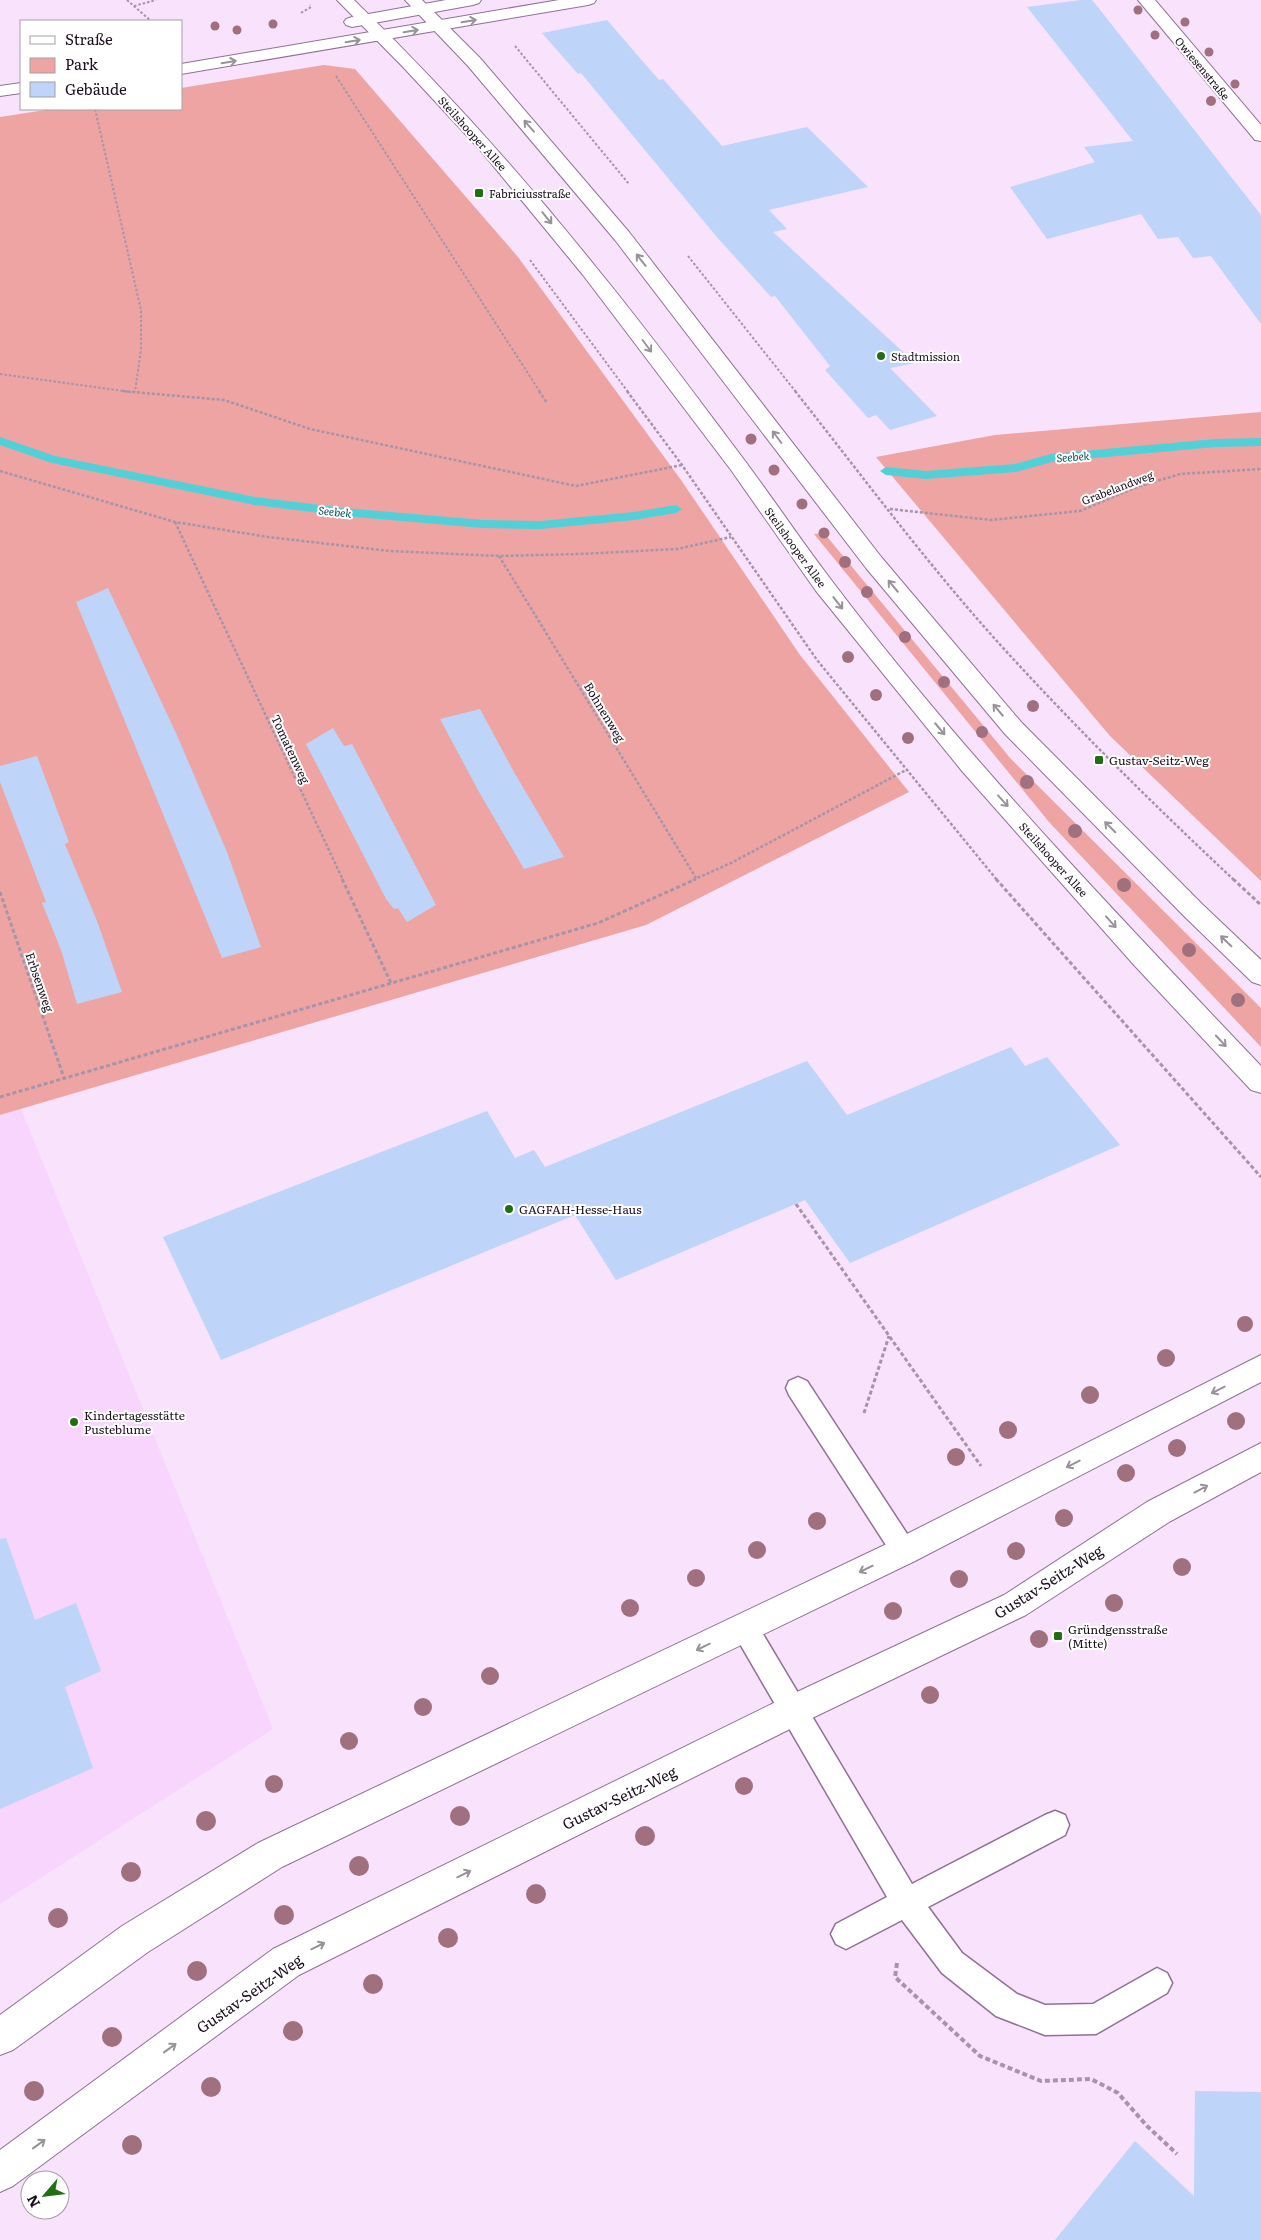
<svg xmlns="http://www.w3.org/2000/svg" width="1261" height="2240" font-family="Literata,serif">
<rect width="100%" height="100%" fill="#f8e2fc"/>
<path fill="#f7d5fd" d="M21,1109L273,1729L0,1904V1115Z"/>
<g fill="#eda4a2">
<path d="M324,65L355,69L518,257L681,480L800,655L909,792L646,925L0,1115V117L52,109H181V88Z"/>
<path d="M1261,412V881L1110,736L876,457L995,435Z"/>
<path d="M824,533L1011,759L1261,1008V1047L1049,822L814,534Z"/>
</g>
<g fill="none" stroke-linecap="round" stroke-linejoin="round">
<g fill="#52d0d8" fill-rule="evenodd">
<path d="M0,437L55,456L255,497L344,508L483,520L540,521L634,512L676,505L682,509L676,513L634,520L540,529L483,528L344,516L255,505L52,463L0,445Z"/>
<path d="M1261,438V446L1215,447L1052,462L1016,472L926,479L886,475L880,471L886,467L926,471L1015,464L1051,454L1215,439Z"/>
</g>
</g>
<g fill="#bed4f8">
<path d="M1081,0H1092L1101,11L1261,215V324L1211,256L1193,258L1178,237L1158,239L1141,214L1047,239L1010,187L1095,162L1084,147L1133,141L1027,7Z"/>
<path d="M607,20L659,80L663,79L722,146L807,127L868,187L769,210L787,229L773,232L915,363L890,368L937,416L890,430L876,415L868,418L825,370L830,366L775,296L771,297L716,236L581,73L578,74L542,33Z"/>
<path d="M108,588L176,733L227,852L261,947L222,958L76,602Z"/>
<path d="M480,709L514,772L564,857L524,869L479,792L440,719Z"/>
<path d="M333,728L344,746L352,744L436,905L407,922L398,908L394,909L386,899L306,744Z"/>
<path d="M37,756L69,842L65,844L97,921L122,992L77,1004L61,950L42,903L46,902L0,782V766Z"/>
<path d="M1011,1047L1025,1066L1047,1057L1120,1145L850,1263L805,1200L616,1280L575,1215L221,1360L163,1237L487,1111L515,1158L534,1150L545,1167L807,1061L847,1115Z"/>
<path d="M6,1538L35,1620L76,1603L101,1671L65,1687L93,1768L0,1809V1539Z"/>
<path d="M1195,2091L1261,2092V2240H1055L1135,2141L1194,2196Z"/>
</g>
<g fill="none" stroke-linecap="round" stroke-linejoin="round">
<g stroke="#917097" stroke-width="3">
<g id="service">
<path d="M798,1377L807,1381L913,1543L917,1551L913,1559L904,1563L895,1559L789,1395L786,1388L789,1381Z"/>
<path d="M745,1616L754,1619L912,1884L1045,1815L1055,1811L1065,1815L1069,1825L1065,1835L928,1907L962,1953L1017,1994L1045,2005L1093,2004L1157,1968L1167,1973L1172,1983L1167,1993L1096,2034L1045,2035L996,2016L942,1973L902,1920L846,1949L836,1944L831,1934L836,1924L887,1897L736,1637L732,1628L736,1619Z"/>
</g>
</g>
<g stroke="#917097" stroke-width="2">
<path id="minor" d="M1138,0H1155L1261,125V141L1255,140Z"/>
</g>
<g stroke="#917097" stroke-width="2">
<g id="tertiary">
<path d="M446,0H481L479,3L473,5L352,27L346,25L344,22L346,19L352,17Z"/>
<path d="M559,0H596L594,3L588,5L181,74V64Z"/>
<path d="M21,83V93L0,96V86Z"/>
<path d="M1261,1355V1382L915,1561L282,1867L148,1952L13,2050L0,2055V2015L122,1926L258,1843L893,1541Z"/>
<path d="M1261,1443V1472L1169,1522L1026,1615L806,1721L299,1975L13,2186L0,2192V2150L273,1949L782,1699L1004,1595L1147,1502Z"/>
</g>
</g>
<g stroke="#917097" stroke-width="2">
<g id="secondary">
<path d="M337,0H354C440,84 520,172 595,266C647,329 696,396 745,461C775,501 802,542 832,581C962,753 1113,910 1261,1066V1093L1251,1090L1134,965L962,771L816,591L731,470L583,275L481,151L404,68Z"/>
<path d="M405,0H422L480,58L629,232L882,558L1021,722L1203,905L1261,960V985L1252,982L1185,917L1005,734L866,568L615,240L468,66Z"/>
</g>
</g>
<g stroke="#a794aa" stroke-width="2" stroke-dasharray="2.5 2" stroke-linecap="butt">
<path d="M127,0L151,21"/>
<path d="M134,6L156,0"/>
<path d="M301,13L311,7L310,5"/>
<path d="M515,46L629,184"/>
<path d="M336,76L540,392"/>
<path d="M95,109L141,310V349L135,392"/>
<path d="M688,256L796,392"/>
<path d="M530,260L628,392"/>
<path d="M0,374L131,392"/>
</g>
<g stroke="#a794aa" stroke-width="2.5" stroke-dasharray="3 2" stroke-linecap="butt">
<path d="M122,391L224,400L310,429L576,486L682,465"/>
<path d="M539,391L547,403"/>
<path d="M627,391L682,465L817,660L997,880"/>
<path d="M795,391C864,478 930,568 1005,650C1078,730 1155,806 1234,880"/>
<path d="M0,471L175,522L268,537L390,551L499,556L579,554L677,549L731,537"/>
<path d="M890,509L991,520L1080,511L1137,487L1180,474L1261,469"/>
<path d="M175,522L343,880"/>
<path d="M499,556L696,878"/>
<path d="M693,880L731,863L906,770"/>
</g>
<g stroke="#a794aa" stroke-width="3" stroke-dasharray="4 2.5" stroke-linecap="butt">
<path d="M342,879L391,983"/>
<path d="M996,879L1261,1177"/>
<path d="M1233,879L1261,905"/>
<path d="M0,892L64,1078"/>
<path d="M0,1097L598,923L696,879"/>
<path d="M796,1204L981,1466"/>
<path d="M864,1413L889,1336"/>
</g>
<path stroke="#a794aa" stroke-width="4" stroke-dasharray="5 3" stroke-linecap="butt" d="M897,1963L895,1977L980,2056L1041,2081L1091,2079L1118,2093L1147,2126L1177,2154"/>
<use href="#service" fill="#fff" fill-rule="evenodd"/>
<use href="#minor" fill="#fff" fill-rule="evenodd"/>
<use href="#tertiary" fill="#fff" fill-rule="evenodd"/>
<use href="#secondary" fill="#fff" fill-rule="evenodd"/>
</g>
<g fill="#a0707f">
<circle cx="1138" cy="10" r="4.5"/>
<circle cx="1185" cy="22" r="4.5"/>
<circle cx="273" cy="24" r="4.5"/>
<circle cx="215" cy="26" r="4.5"/>
<circle cx="237" cy="30" r="4.5"/>
<circle cx="1155" cy="35" r="4.5"/>
<circle cx="1209" cy="52" r="4.5"/>
<circle cx="1235" cy="84" r="4.5"/>
<circle cx="1211" cy="101" r="5"/>
<circle cx="751" cy="439" r="5.5"/>
<circle cx="774" cy="470" r="5.5"/>
<circle cx="802" cy="504" r="5.5"/>
<circle cx="824" cy="533" r="5.5"/>
<circle cx="845" cy="562" r="6"/>
<circle cx="867" cy="592" r="6"/>
<circle cx="905" cy="637" r="6"/>
<circle cx="848" cy="657" r="6"/>
<circle cx="944" cy="682" r="6"/>
<circle cx="876" cy="695" r="6"/>
<circle cx="1033" cy="706" r="6"/>
<circle cx="982" cy="732" r="6"/>
<circle cx="908" cy="738" r="6"/>
<circle cx="1027" cy="782" r="7"/>
<circle cx="1075" cy="831" r="7"/>
<circle cx="1124" cy="885" r="7"/>
<circle cx="1189" cy="950" r="7"/>
<circle cx="1238" cy="1000" r="7"/>
<circle cx="1245" cy="1324" r="8"/>
<circle cx="1166" cy="1358" r="9"/>
<circle cx="1090" cy="1395" r="9"/>
<circle cx="1236" cy="1421" r="9"/>
<circle cx="1008" cy="1430" r="9"/>
<circle cx="1177" cy="1448" r="9"/>
<circle cx="956" cy="1457" r="9"/>
<circle cx="1126" cy="1473" r="9"/>
<circle cx="1064" cy="1518" r="9"/>
<circle cx="817" cy="1521" r="9"/>
<circle cx="757" cy="1550" r="9"/>
<circle cx="1016" cy="1551" r="9"/>
<circle cx="1182" cy="1567" r="9"/>
<circle cx="696" cy="1578" r="9"/>
<circle cx="959" cy="1579" r="9"/>
<circle cx="1114" cy="1603" r="9"/>
<circle cx="630" cy="1608" r="9"/>
<circle cx="893" cy="1611" r="9"/>
<circle cx="1039" cy="1639" r="9"/>
<circle cx="490" cy="1676" r="9"/>
<circle cx="930" cy="1695" r="9"/>
<circle cx="423" cy="1707" r="9"/>
<circle cx="349" cy="1741" r="9"/>
<circle cx="274" cy="1784" r="9"/>
<circle cx="744" cy="1786" r="9"/>
<circle cx="460" cy="1816" r="10"/>
<circle cx="206" cy="1821" r="10"/>
<circle cx="645" cy="1836" r="10"/>
<circle cx="359" cy="1866" r="10"/>
<circle cx="131" cy="1872" r="10"/>
<circle cx="536" cy="1894" r="10"/>
<circle cx="284" cy="1915" r="10"/>
<circle cx="58" cy="1918" r="10"/>
<circle cx="448" cy="1938" r="10"/>
<circle cx="197" cy="1971" r="10"/>
<circle cx="373" cy="1984" r="10"/>
<circle cx="293" cy="2031" r="10"/>
<circle cx="112" cy="2037" r="10"/>
<circle cx="211" cy="2087" r="10"/>
<circle cx="34" cy="2091" r="10"/>
<circle cx="132" cy="2145" r="10"/>
</g>
<defs><path id="oneway-shaft" d="M-6 0H5M1.5-3L5.5 0L1.5 3" fill="none" stroke-width="1.6" stroke-linecap="round" stroke-linejoin="round" transform="scale(1.25)"/></defs>
<g stroke="#989399">
<use href="#oneway-shaft" transform="translate(469 21) rotate(-10)"/>
<use href="#oneway-shaft" transform="translate(411 31) rotate(-10)"/>
<use href="#oneway-shaft" transform="translate(353 41) rotate(-10)"/>
<use href="#oneway-shaft" transform="translate(229 62) rotate(-9)"/>
<use href="#oneway-shaft" transform="translate(529 126) rotate(-131)"/>
<use href="#oneway-shaft" transform="translate(547 218) rotate(51)"/>
<use href="#oneway-shaft" transform="translate(641 260) rotate(-128)"/>
<use href="#oneway-shaft" transform="translate(647 346) rotate(53)"/>
<use href="#oneway-shaft" transform="translate(777 437) rotate(-127)"/>
<use href="#oneway-shaft" transform="translate(893 586) rotate(-130)"/>
<use href="#oneway-shaft" transform="translate(838 603) rotate(52)"/>
<use href="#oneway-shaft" transform="translate(998 710) rotate(-130)"/>
<use href="#oneway-shaft" transform="translate(940 729) rotate(50)"/>
<use href="#oneway-shaft" transform="translate(1003 801) rotate(48)"/>
<use href="#oneway-shaft" transform="translate(1110 827) rotate(-135)"/>
<use href="#oneway-shaft" transform="translate(1111 922) rotate(48)"/>
<use href="#oneway-shaft" transform="translate(1226 941) rotate(-136)"/>
<use href="#oneway-shaft" transform="translate(1221 1041) rotate(47)"/>
<use href="#oneway-shaft" transform="translate(1218 1390) rotate(153)"/>
<use href="#oneway-shaft" transform="translate(1073 1464) rotate(153)"/>
<use href="#oneway-shaft" transform="translate(1201 1489) rotate(-28)"/>
<use href="#oneway-shaft" transform="translate(866 1569) rotate(154)"/>
<use href="#oneway-shaft" transform="translate(703 1647) rotate(154)"/>
<use href="#oneway-shaft" transform="translate(464 1874) rotate(-26)"/>
<use href="#oneway-shaft" transform="translate(318 1946) rotate(-26)"/>
<use href="#oneway-shaft" transform="translate(170 2048) rotate(-36)"/>
<use href="#oneway-shaft" transform="translate(39 2144) rotate(-36)"/>
</g>
<g fill="#226f13" stroke="#fff" stroke-width="2">
<rect x="474" y="188" width="10" height="10" rx="2.5"/>
<circle cx="881" cy="356" r="5"/>
<rect x="1094" y="755" width="10" height="10" rx="2.5"/>
<circle cx="509" cy="1209" r="5"/>
<circle cx="74" cy="1422" r="5"/>
<rect x="1053" y="1631" width="10" height="10" rx="2.5"/>
</g>
<g text-anchor="middle" dominant-baseline="central" stroke-width="4" stroke-linejoin="round" paint-order="stroke">
<g font-size="11" fill="#1b0e1d" stroke="#fff">
<text transform="translate(1203 68) rotate(50)">Owiesenstraße</text>
<text transform="translate(473 133) rotate(48)">Steilshooper Allee</text>
<text transform="translate(1117 487) rotate(-21)">Grabelandweg</text>
<text transform="translate(796 547) rotate(54)">Steilshooper Allee</text>
<text transform="translate(1054 859) rotate(48)">Steilshooper Allee</text>
</g>
<g font-size="11" fill="#1b0e1d" stroke="#fff" text-anchor="start">
<text x="489" y="193">Fabriciusstraße</text>
<text x="891" y="356">Stadtmission</text>
</g>
<g font-size="11" font-style="italic" fill="#015256" stroke="#fff">
<text transform="translate(1073 456) rotate(-4)">Seebek</text>
<text transform="translate(335 511) rotate(6)">Seebek</text>
</g>
<g font-size="12" fill="#1b0e1d" stroke="#fff">
<text transform="translate(605 712) rotate(59)">Bohnenweg</text>
<text transform="translate(291 749) rotate(65)">Tomatenweg</text>
<text transform="translate(40 982) rotate(71)">Erbsenweg</text>
</g>
<g font-size="12" fill="#1b0e1d" stroke="#fff" text-anchor="start">
<text x="1109" y="760">Gustav-Seitz-Weg</text>
<text x="519" y="1209">GAGFAH-Hesse-Haus</text>
<text x="84" y="1415">Kindertagesstätte<tspan x="84" dy="14">Pusteblume</tspan></text>
<text x="1068" y="1629">Gründgensstraße<tspan x="1068" dy="14">(Mitte)</tspan></text>
</g>
<g font-size="15" fill="#1b0e1d" stroke="#fff">
<text transform="translate(1048 1581) rotate(-32)">Gustav-Seitz-Weg</text>
<text transform="translate(619 1797) rotate(-26)">Gustav-Seitz-Weg</text>
<text transform="translate(249 1993) rotate(-35)">Gustav-Seitz-Weg</text>
</g>
</g>
<rect x="20" y="20" width="162" height="90" fill="#ffffff" stroke="#a49fa5"/>
<rect x="30" y="36" width="25" height="8" fill="#ffffff" stroke="#a49fa5"/>
<text x="65" y="45" font-size="15" fill="#1b0e1d">Straße</text>
<rect x="30" y="58" width="25" height="15" fill="#eda4a2" stroke="#a49fa5"/>
<text x="65" y="70" font-size="15" fill="#1b0e1d">Park</text>
<rect x="30" y="82" width="25" height="15" fill="#bed4f8" stroke="#a49fa5"/>
<text x="65" y="95" font-size="15" fill="#1b0e1d">Gebäude</text>
<g transform="translate(45 2195) rotate(242)"><circle r="24" fill="#ffffff" stroke="#a49fa5"/>
<path d="M0-4L9 19L0 12L-9 19Z" fill="#226f13"/>
<text y="-8" font-size="14" font-weight="bold" text-anchor="middle" fill="#1b0e1d">N</text>
</g>
</svg>
